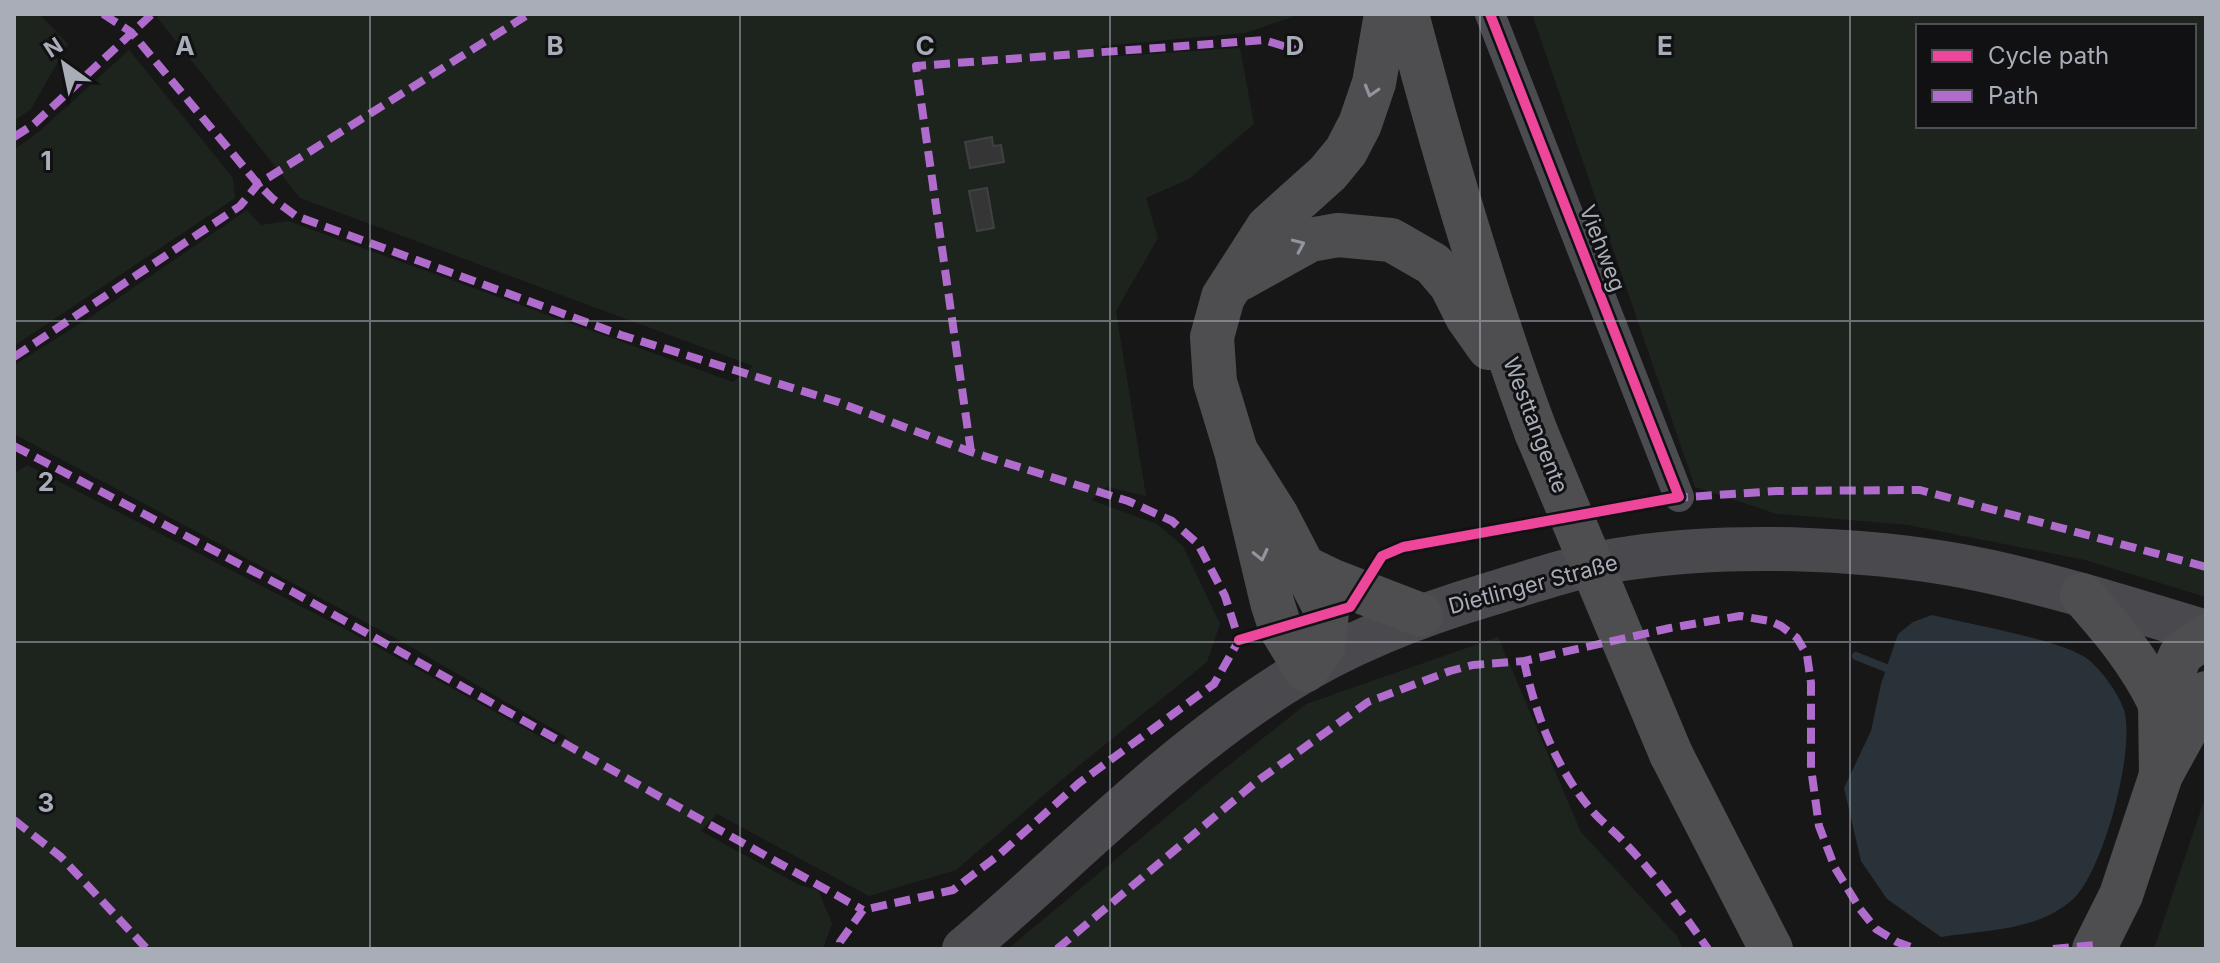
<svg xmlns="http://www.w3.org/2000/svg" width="2220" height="963" font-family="Inter,sans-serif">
<rect width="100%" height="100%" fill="#171717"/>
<g fill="#1d241e" fill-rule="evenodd">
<path d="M14,14H39L68,44L31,109L14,121Z"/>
<path d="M160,14H1301L1245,33L1101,46L1104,57L1240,48L1254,124L1189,179L1146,198L1158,238L1116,311L1146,496L1107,487L1091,500L1157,524L1183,546L1220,624L1207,662L1065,777L956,870L869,896L717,814L701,831L799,885L818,890L832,923L823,949H14V474L27,465L345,629L555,745L567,737L397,639L14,434V365L95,314L247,210L261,225L288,221L733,382L753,366L300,198L157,17Z"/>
<path d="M1532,14H2206V597L2085,560L1908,525L1777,514L1695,487ZM1918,26H2194V126H1918Z"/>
<path d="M129,50L233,178L235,198L14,346V150L41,130Z"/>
<path d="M1498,637L1581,832L1677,936L1683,949H1008L1218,774L1306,704Z"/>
<path d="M2206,795V949H2154Z"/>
</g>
<path fill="#2a3239" d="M1932,615C1968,624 2064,640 2089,660C2103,672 2118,693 2124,710C2136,749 2103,872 2073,899C2038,931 1986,930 1941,937L1887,899L1861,861L1844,788L1871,731L1881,684L1898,634L1913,622Z"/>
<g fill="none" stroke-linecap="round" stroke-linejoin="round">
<path stroke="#2a3239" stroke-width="8" d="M1856,656L1896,672"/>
</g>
<g fill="#353536" stroke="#3f4043" stroke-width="2">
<path d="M992,137L993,146L1001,145L1004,162L970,168L965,142Z"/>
<path d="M987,188L994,228L977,231L969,191Z"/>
</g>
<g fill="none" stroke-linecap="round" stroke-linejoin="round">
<path stroke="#4b4c50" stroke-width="30" d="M1490,14L1679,497"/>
<path stroke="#4a4a4e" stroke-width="44" d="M964,949C1069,860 1165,759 1282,684C1346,643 1417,616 1490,594C1536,580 1582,564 1630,558C1737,542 1881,548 1987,571C2061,587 2133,610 2206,632"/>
<g stroke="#4e4e51" stroke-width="44">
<path d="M1407,14C1444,155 1485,295 1536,432"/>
<path d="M1240,279L1310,240L1338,235L1391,240L1433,264L1451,285L1467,317L1489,348"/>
<path d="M1236,451L1277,516L1327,612L1324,645L1306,670L1280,627L1272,602L1236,451L1215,382L1212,337L1223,297L1268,227L1328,173L1346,151L1360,124L1374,83L1386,14"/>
<path d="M1306,568L1333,581L1421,615"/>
<path d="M2082,595C2113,630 2140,662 2160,704"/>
<path d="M1671,754L1771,949"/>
<path d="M2161,775L2160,704L2181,654L2206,636"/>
<path d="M2094,949L2121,895L2161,775L2206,693"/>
</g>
<path stroke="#4e4e51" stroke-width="44" d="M1536,432L1671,754"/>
<g stroke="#b06ccc" stroke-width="8" stroke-dasharray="16 8" stroke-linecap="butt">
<path d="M103,14L131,32L258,184L273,199L296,216L621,335L838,402L971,452L1128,501L1172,521L1198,544L1225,596L1239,640L1214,684L1079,783L1000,854L953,890L863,910L840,942V949"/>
<path d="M14,137L33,125L152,14"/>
<path d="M14,357L240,206L258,184L529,14"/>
<path d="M14,446L293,592L863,910"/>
<path d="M971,452L916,66L1264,40L1303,52"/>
<path d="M1672,498L1777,491L1920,490L2206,567"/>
<path d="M1524,661C1535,713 1555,766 1589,807C1599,820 1613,830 1624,842C1656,875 1682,912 1708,949"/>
<path d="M14,820L61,857L147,949"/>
<path d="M1057,949L1256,782L1368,702L1450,671L1473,665L1524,661L1670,628L1740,616L1770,621L1781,626L1797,638L1807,655L1811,683V768L1819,826L1835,868L1860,909L1876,929L1897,942L1916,949"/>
<path d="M2053,949L2096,945"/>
</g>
<g stroke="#111113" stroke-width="15">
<path id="cycleway" d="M1239,640L1350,607L1382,556L1403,547L1679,497L1490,14"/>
</g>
<use href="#cycleway" stroke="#ed469a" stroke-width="10"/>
</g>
<defs><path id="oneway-chevron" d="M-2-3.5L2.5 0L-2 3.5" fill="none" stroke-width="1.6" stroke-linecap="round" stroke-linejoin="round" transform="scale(2)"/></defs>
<g stroke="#92959e">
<use href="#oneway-chevron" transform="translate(1371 91) rotate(107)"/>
<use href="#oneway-chevron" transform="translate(1299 245) rotate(-24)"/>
<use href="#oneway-chevron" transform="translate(1261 555) rotate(77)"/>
</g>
<path fill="none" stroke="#a8adb8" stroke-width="2" stroke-opacity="0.55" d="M370,14V949M740,14V949M1110,14V949M1480,14V949M1850,14V949M14,321H2206M14,642H2206"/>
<g text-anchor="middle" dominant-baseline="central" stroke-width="6" stroke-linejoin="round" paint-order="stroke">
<g font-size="22" fill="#a8adb8" stroke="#111113">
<text transform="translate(1603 248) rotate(69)">Viehweg</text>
<text transform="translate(1536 425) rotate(69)">Westtangente</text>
<text transform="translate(1533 584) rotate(-15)">Dietlinger Straße</text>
</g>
</g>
<g font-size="26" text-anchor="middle" font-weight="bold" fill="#a8adb8" stroke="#111113" stroke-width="6" stroke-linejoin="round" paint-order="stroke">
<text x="185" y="55">A</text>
<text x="555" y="55">B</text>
<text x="925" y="55">C</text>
<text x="1295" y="55">D</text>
<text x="1665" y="55">E</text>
<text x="46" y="170">1</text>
<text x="46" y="491">2</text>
<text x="46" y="812">3</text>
</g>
<rect width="2220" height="963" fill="none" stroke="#a8adb8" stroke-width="32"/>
<rect x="1916" y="24" width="280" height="104" fill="#111113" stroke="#4d4f55" stroke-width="2"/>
<rect x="1932" y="50" width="40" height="12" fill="#ed469a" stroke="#4d4f55" stroke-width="2"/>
<text x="1988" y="64" font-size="24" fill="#a8adb8">Cycle path</text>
<rect x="1932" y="90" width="40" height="12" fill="#b06ccc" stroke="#4d4f55" stroke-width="2"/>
<text x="1988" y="104" font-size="24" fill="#a8adb8">Path</text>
<g transform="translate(64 64) rotate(327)" stroke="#111113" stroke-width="6" paint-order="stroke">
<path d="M0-6L14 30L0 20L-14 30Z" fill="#a8adb8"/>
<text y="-12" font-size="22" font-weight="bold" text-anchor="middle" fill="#a8adb8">N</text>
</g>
</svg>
